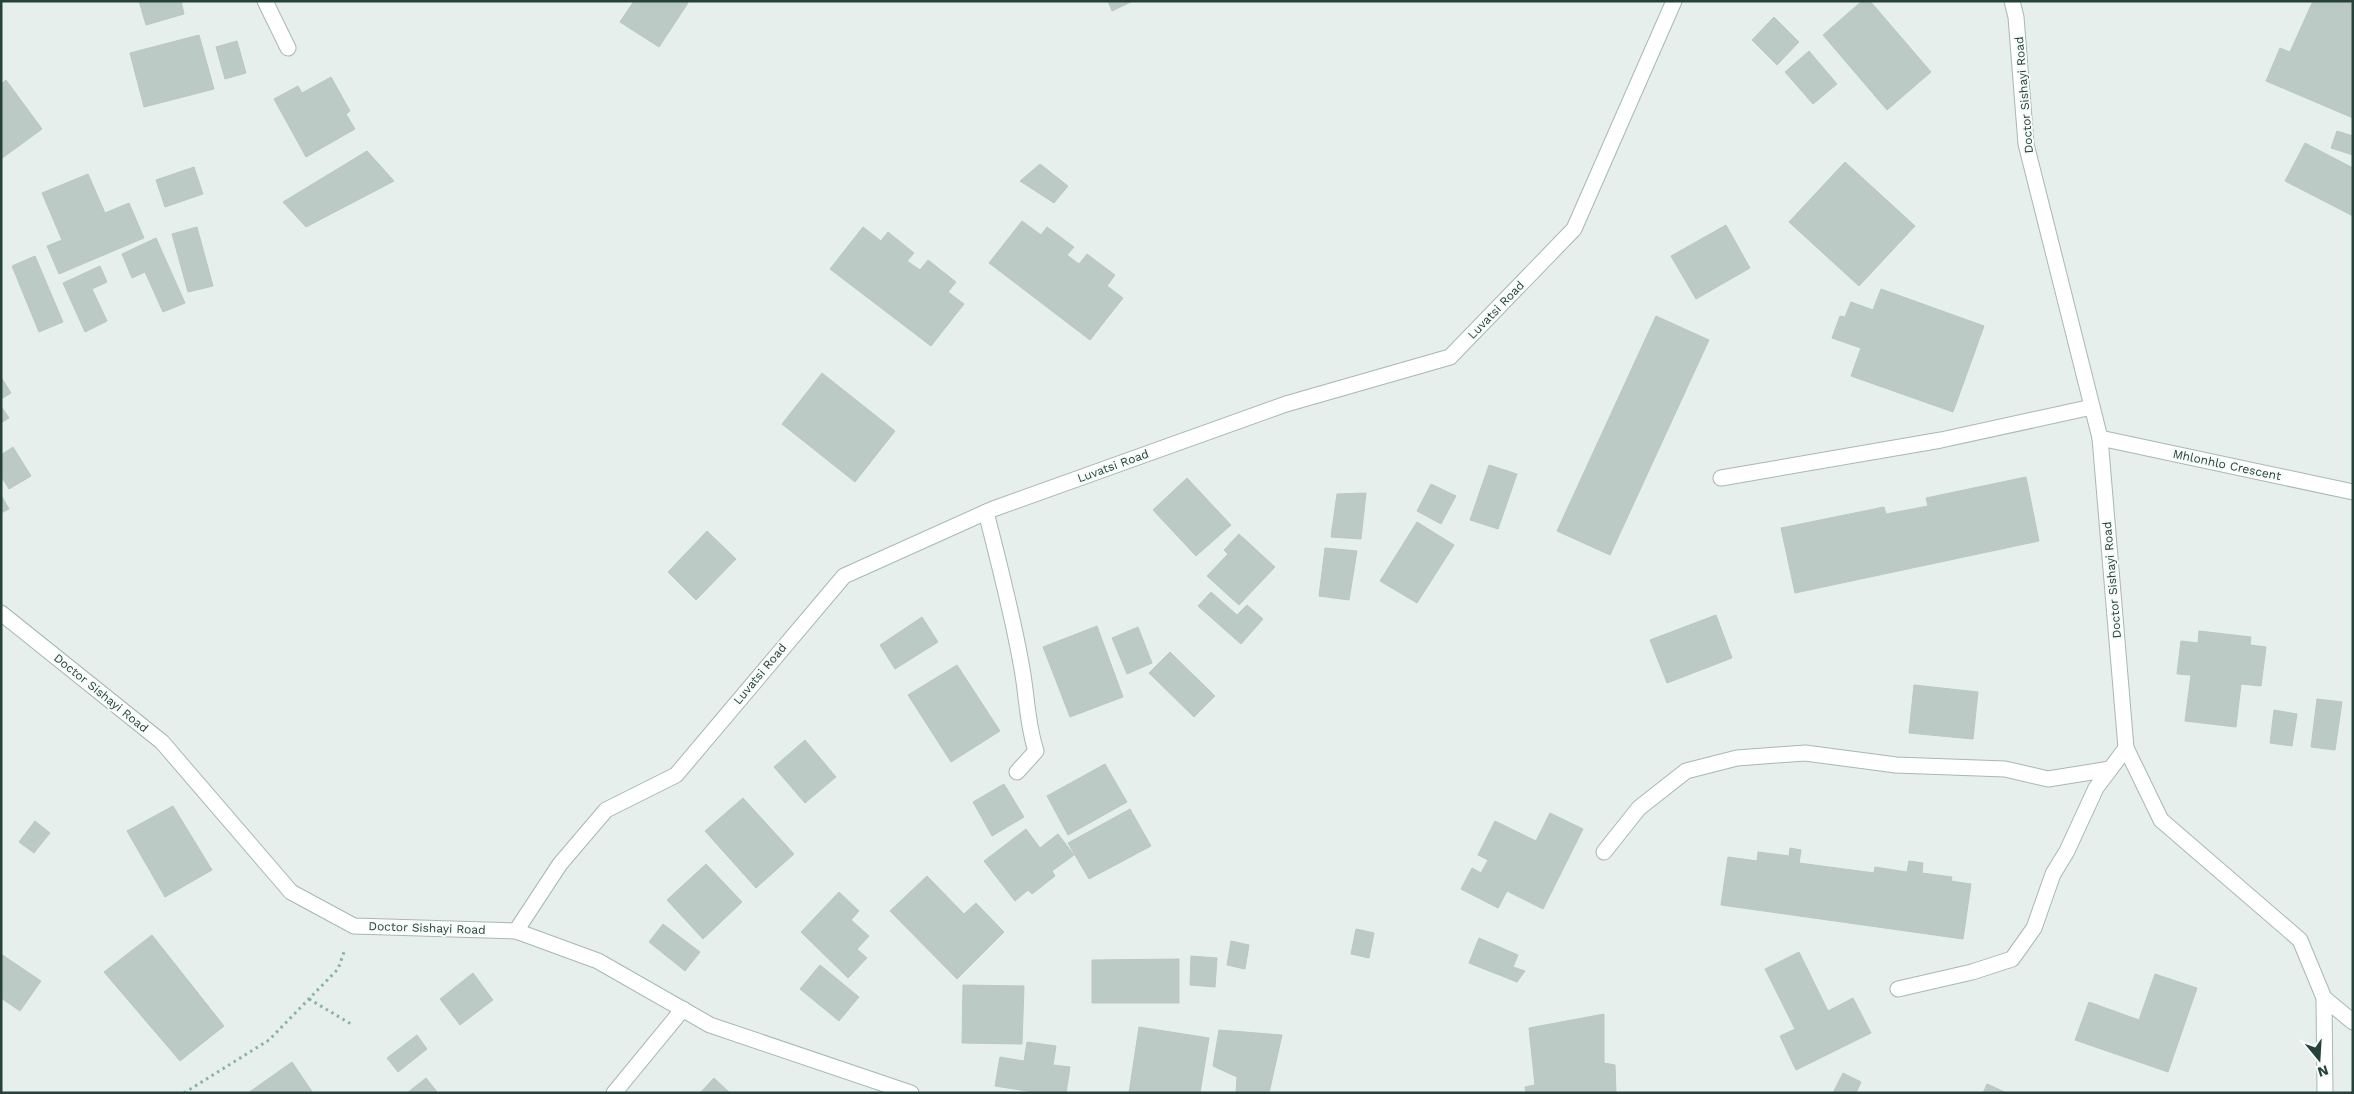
<svg xmlns="http://www.w3.org/2000/svg" width="2354" height="1094" font-family="'Work Sans',sans-serif">
<rect width="100%" height="100%" fill="#e6efeb"/>
<g fill="#bbcac4" stroke="#b8c9c2">
<path d="M139,1H181L184,14L146,25Z"/>
<path d="M634,1H685L688,3L659,47L620,22Z"/>
<path d="M1108,1H1133L1112,11Z"/>
<path d="M1862,1H1870L1931,72L1887,110L1823,35Z"/>
<path d="M2313,1H2346L2353,4V118L2266,81L2280,48L2290,52Z"/>
<path d="M1774,17L1799,42L1777,65L1752,40Z"/>
<path d="M199,35L214,89L144,107L130,53Z"/>
<path d="M237,41L246,73L225,79L216,47Z"/>
<path d="M1809,51L1837,84L1813,104L1785,72Z"/>
<path d="M331,77L350,111L346,114L355,129L306,157L274,99L298,86L302,93Z"/>
<path d="M6,80L42,129L1,159V84Z"/>
<path d="M2337,131L2353,136V155L2331,148Z"/>
<path d="M2305,143L2353,168V216L2285,181Z"/>
<path d="M367,151L394,181L306,227L283,202Z"/>
<path d="M1845,162L1915,226L1859,286L1789,222Z"/>
<path d="M1040,164L1068,186L1054,203L1020,181Z"/>
<path d="M194,167L203,194L165,207L156,180Z"/>
<path d="M88,174L105,213L129,203L144,238L59,274L47,246L62,240L42,193Z"/>
<path d="M1022,221L1041,235L1047,227L1074,247L1067,255L1079,264L1087,254L1115,275L1107,286L1123,298L1090,340L989,263Z"/>
<path d="M1726,225L1750,268L1696,299L1671,256Z"/>
<path d="M197,227L213,286L188,292L172,234Z"/>
<path d="M863,227L881,241L888,232L914,253L907,261L920,270L928,260L956,282L948,292L964,304L931,346L830,269Z"/>
<path d="M156,238L185,303L163,312L145,272L132,278L122,254Z"/>
<path d="M35,256L63,322L39,332L12,266Z"/>
<path d="M100,266L107,282L92,289L107,321L85,332L63,283Z"/>
<path d="M1881,289L1984,326L1953,412L1851,376L1861,348L1832,338L1840,316L1845,317L1851,302L1873,310Z"/>
<path d="M1656,316L1709,340L1610,555L1557,531Z"/>
<path d="M822,373L895,431L855,482L782,424Z"/>
<path d="M1,377L11,393L1,399Z"/>
<path d="M1,406L9,418L1,423Z"/>
<path d="M13,447L31,476L9,489L1,476V455Z"/>
<path d="M1489,465L1517,474L1498,529L1470,520Z"/>
<path d="M2026,477L2039,541L1795,593L1781,528L1884,507L1886,514L1928,506L1926,498Z"/>
<path d="M1187,478L1231,525L1196,556L1153,510Z"/>
<path d="M1431,484L1456,496L1441,524L1417,511Z"/>
<path d="M1366,493L1361,539L1331,537L1337,494Z"/>
<path d="M1,495L9,509L1,513Z"/>
<path d="M1417,522L1454,545L1417,603L1380,581Z"/>
<path d="M707,531L736,559L696,600L668,572Z"/>
<path d="M1239,534L1275,567L1239,605L1207,576L1228,554L1224,550Z"/>
<path d="M1325,548L1357,551L1349,600L1319,596Z"/>
<path d="M1211,592L1237,615L1247,605L1263,619L1241,644L1198,606Z"/>
<path d="M1716,615L1732,658L1667,683L1650,640Z"/>
<path d="M922,617L938,642L895,669L880,645Z"/>
<path d="M1097,626L1123,697L1070,717L1043,647Z"/>
<path d="M1138,627L1152,663L1127,674L1112,638Z"/>
<path d="M2199,631L2251,637L2250,645L2266,647L2261,686L2241,684L2236,727L2185,721L2191,675L2177,674L2181,641L2198,643Z"/>
<path d="M1170,652L1215,696L1194,717L1149,673Z"/>
<path d="M957,665L1000,731L951,762L908,695Z"/>
<path d="M1914,685L1978,692L1973,739L1909,733Z"/>
<path d="M2317,699L2342,702L2335,750L2311,747Z"/>
<path d="M2274,710L2297,714L2292,746L2270,743Z"/>
<path d="M805,740L836,777L805,803L774,767Z"/>
<path d="M1105,764L1127,802L1068,835L1047,796Z"/>
<path d="M1004,784L1024,817L992,836L973,802Z"/>
<path d="M743,798L794,854L756,888L705,831Z"/>
<path d="M173,806L212,870L165,897L127,831Z"/>
<path d="M1130,809L1151,846L1089,879L1068,843Z"/>
<path d="M1550,813L1583,829L1543,909L1507,891L1498,908L1461,889L1472,868L1481,873L1488,860L1478,855L1495,821L1536,841Z"/>
<path d="M35,821L50,833L34,853L19,842Z"/>
<path d="M1026,829L1040,848L1058,834L1074,855L1052,871L1055,876L1032,894L1028,890L1015,901L984,861Z"/>
<path d="M1790,848L1801,850L1799,863L1874,873L1875,867L1907,872L1909,861L1923,863L1922,873L1952,877L1951,881L1971,884L1963,939L1721,905L1728,857L1757,861L1758,852L1789,856Z"/>
<path d="M706,864L742,902L703,939L667,900Z"/>
<path d="M927,876L964,914L976,903L1004,932L957,979L890,911Z"/>
<path d="M839,892L859,911L851,920L869,936L857,949L867,958L848,978L801,932Z"/>
<path d="M663,924L700,952L685,971L649,942Z"/>
<path d="M1356,929L1374,933L1369,958L1351,954Z"/>
<path d="M152,935L224,1026L180,1061L104,972Z"/>
<path d="M1479,938L1518,955L1513,967L1525,971L1517,982L1469,963Z"/>
<path d="M1231,941L1249,945L1245,969L1227,965Z"/>
<path d="M1799,952L1828,1011L1853,998L1871,1033L1796,1070L1780,1036L1795,1029L1765,969Z"/>
<path d="M1,954L41,981L20,1011L1,998Z"/>
<path d="M1191,956L1217,958L1215,987L1190,985Z"/>
<path d="M1179,959V1003H1092V960Z"/>
<path d="M820,965L859,997L839,1021L800,989Z"/>
<path d="M473,973L493,1000L460,1025L440,999Z"/>
<path d="M2155,974L2197,988L2168,1072L2075,1040L2089,1002L2139,1020Z"/>
<path d="M963,985L1024,986L1022,1044L962,1043Z"/>
<path d="M1604,1014V1063L1615,1065L1616,1093H1526L1525,1087L1535,1085L1529,1028Z"/>
<path d="M1139,1027L1209,1038L1200,1093H1129Z"/>
<path d="M1219,1030L1282,1035L1269,1093H1236L1237,1077L1213,1066Z"/>
<path d="M417,1035L427,1049L398,1072L387,1058Z"/>
<path d="M1027,1042L1056,1046L1053,1065L1070,1067L1066,1093H1040L995,1086L1000,1057L1024,1061Z"/>
<path d="M292,1062L313,1093H248Z"/>
<path d="M1843,1073L1861,1082L1856,1093H1833Z"/>
<path d="M426,1078L438,1093H407Z"/>
<path d="M714,1078L730,1093H700Z"/>
<path d="M1987,1084L2007,1093H1983Z"/>
</g>
<g fill="none" stroke-linecap="round" stroke-linejoin="round">
<g stroke="#a8b8b2" stroke-width="17">
<g id="lane">
<path d="M1721,478L1941,440L2092,407"/>
<path d="M2324,998L2353,1022"/>
</g>
</g>
<g stroke="#a8b8b2" stroke-width="17">
<g id="street">
<path d="M265,1L288,48"/>
<path d="M2012,1L2016,17L2026,144L2100,438L2126,748L2161,820L2300,940L2324,998L2325,1093"/>
<path d="M2100,438L2353,492"/>
<path d="M986,512C999,564 1013,616 1022,669C1027,696 1027,724 1036,751L1017,772"/>
<path d="M1,613L162,742L291,892L354,926L516,931L598,961L710,1025L911,1093"/>
<path d="M1604,852L1639,808L1686,771L1737,758L1805,753L1896,765L2005,769L2048,779L2110,769"/>
<path d="M516,931L560,864L606,810L676,775L844,576L993,509L1286,404L1450,357L1574,229L1674,1"/>
<path d="M1898,989L1972,972L2012,959L2034,928L2053,874L2067,851L2096,788L2126,748"/>
<path d="M614,1093L683,1009"/>
</g>
</g>
<g stroke="#86b3a5" stroke-width="3" stroke-dasharray="2.5 4" stroke-linecap="butt">
<path d="M309,999L351,1024"/>
<path d="M184,1093L269,1040L338,969L344,952"/>
</g>
<use href="#lane" stroke="#fff" stroke-width="15"/>
<use href="#street" stroke="#fff" stroke-width="15"/>
</g>
<g text-anchor="middle" dominant-baseline="central" stroke-width="4" stroke-linejoin="round" paint-order="stroke">
<g font-size="12" fill="#24423a" stroke="#f7fbf9">
<text transform="translate(2024 95) rotate(-95)">Doctor Sishayi Road</text>
<text transform="translate(1496 310) rotate(-46)">Luvatsi Road</text>
<text transform="translate(2227 465) rotate(12)">Mhlonhlo Crescent</text>
<text transform="translate(1113 466) rotate(-20)">Luvatsi Road</text>
<text transform="translate(2112 580) rotate(-95)">Doctor Sishayi Road</text>
<text transform="translate(760 674) rotate(-50)">Luvatsi Road</text>
<text transform="translate(101 693) rotate(39)">Doctor Sishayi Road</text>
<text transform="translate(427 928) rotate(2)">Doctor Sishayi Road</text>
</g>
</g>
<rect width="2354" height="1094" fill="none" stroke="#24423a" stroke-width="5"/>
<g transform="translate(2319 1059) rotate(162)" stroke="#f7fbf9" stroke-width="4" paint-order="stroke">
<path d="M0-4L9 19L0 12L-9 19Z" fill="#24423a"/>
<text y="-8" font-size="14" font-weight="bold" text-anchor="middle" fill="#24423a">N</text>
</g>
</svg>
